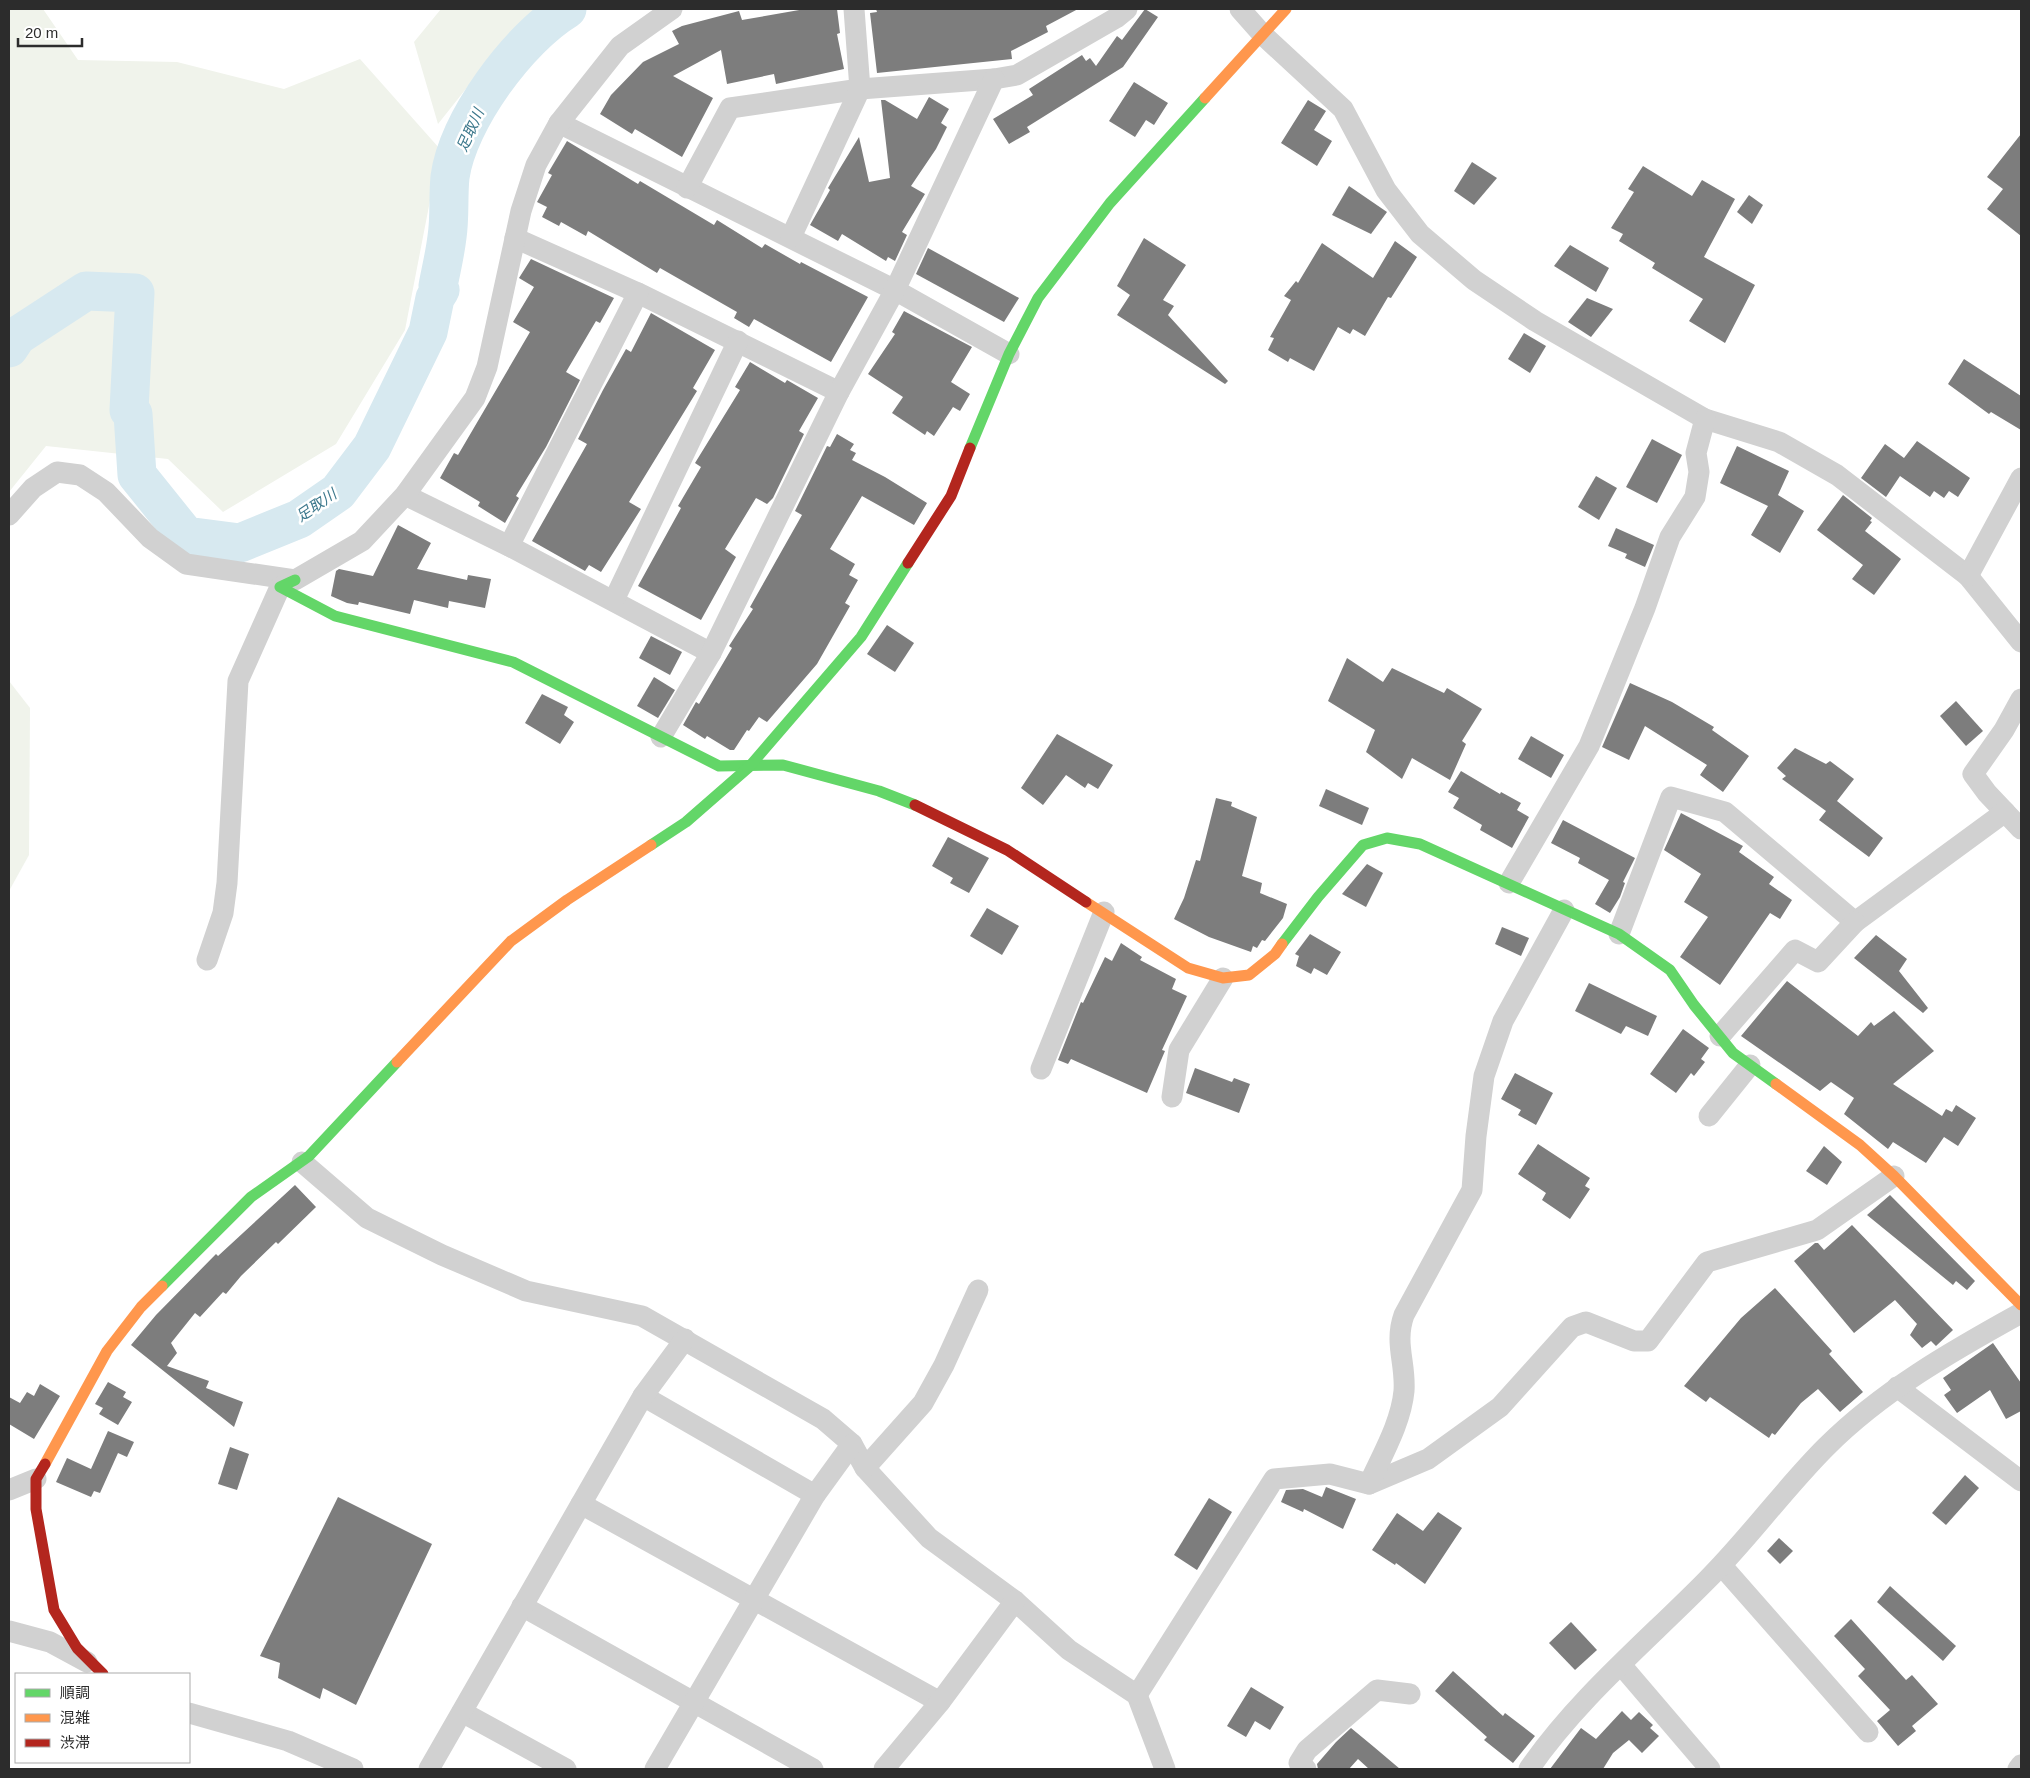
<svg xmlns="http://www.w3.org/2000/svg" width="2030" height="1778" font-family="Helvetica,'Noto Sans JP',sans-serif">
<rect width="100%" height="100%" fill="#fff"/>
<g fill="#f0f3eb">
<path d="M9,9H43L78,60L177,62L284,89L360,59L440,149L405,330L336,444L223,512L168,459L46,446L9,492Z"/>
<path d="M441,9H548L511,32L438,124L414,42Z"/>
<path d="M9,681L30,708L29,855L9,891Z"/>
</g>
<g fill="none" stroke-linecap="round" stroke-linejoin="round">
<path stroke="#d7e9f0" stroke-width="39" d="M9,348L17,336L86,291L135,293L129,410L133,414L137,475L186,536L240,543L299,519L338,492L372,447L428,332L435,298L440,290L438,286C441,270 445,254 447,237C450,217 448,197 450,177C458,120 519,38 567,9"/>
</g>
<g fill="#7d7d7d">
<path d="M805,9H837L840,33L837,34L844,69L776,84L774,74L727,84L721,50L673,76L713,98L682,157L635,129L632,134L600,114L611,95L643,62L679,44L672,31L682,26L739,11L742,20Z"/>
<path d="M876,9H1078L1046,26L1048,32L1011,51L1012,59L877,73L870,13L877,12Z"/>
<path d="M1145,9L1158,17L1123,67L1027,127L1030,132L1009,144L993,119L1033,95L1029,89L1082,55L1086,61L1090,58L1096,66L1117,36L1122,40Z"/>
<path d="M1134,82L1168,103L1154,125L1146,120L1135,137L1109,121Z"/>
<path d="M929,97L949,109L941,123L947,127L936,149L911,186L925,194L902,232L907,235L895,261L888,257L886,261L842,234L838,241L810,225L830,190L828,188L859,137L869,182L890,178L881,100H885L917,119Z"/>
<path d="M1308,100L1326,111L1314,130L1332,141L1317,166L1281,143Z"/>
<path d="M2021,134V236L1987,209L2003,189L1987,177Z"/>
<path d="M567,141L638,184L640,181L714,225L717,220L762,248L765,244L800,264L801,262L868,297L831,362L754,319L749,327L734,318L737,312L660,268L657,273L588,231L586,236L561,222L559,226L542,217L547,207L537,202L552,175L548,173Z"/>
<path d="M1472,162L1497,178L1474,205L1454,191Z"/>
<path d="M1643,166L1692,196L1702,180L1735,199L1704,257L1755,285L1725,343L1689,321L1703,299L1652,268L1655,263L1619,241L1623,234L1611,228L1634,192L1628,189Z"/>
<path d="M1349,186L1387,212L1371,234L1332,215Z"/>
<path d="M1749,195L1763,205L1752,224L1737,212Z"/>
<path d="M1144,238L1186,265L1163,300L1174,306L1168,315L1228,381L1225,384L1117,315L1130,295L1117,286Z"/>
<path d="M1395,241L1417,257L1391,298L1388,297L1365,336L1353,329L1350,334L1338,327L1314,371L1290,358L1288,362L1268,350L1274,338L1270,337L1291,300L1284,296L1296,281L1298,283L1322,243L1373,278Z"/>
<path d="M1570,245L1609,268L1596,292L1554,266Z"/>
<path d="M928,248L1019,298L1004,322L916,274Z"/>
<path d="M531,259L614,298L600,323L596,321L566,372L580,380L546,447L516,496L519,498L505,523L478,506L480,502L440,478L454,453L458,455L530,332L513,322L534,287L519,278Z"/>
<path d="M1587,298L1613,309L1591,337L1568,322Z"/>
<path d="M904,311L972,347L951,382L970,394L960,411L953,407L934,436L927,431L925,435L892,413L903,397L868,374L895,334L892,332Z"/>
<path d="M651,313L715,350L693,388L697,391L629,502L641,509L601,572L589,565L585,571L532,541L587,444L578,439L603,390L626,349L631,352Z"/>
<path d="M1524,333L1546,346L1530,373L1508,359Z"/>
<path d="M1964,359L2021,396V430L1991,412L1989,414L1948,384Z"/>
<path d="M750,362L785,383L787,380L818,398L799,431L804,434L773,498L767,504L756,498L725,549L736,557L701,620L638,586L681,508L678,506L701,467L695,463L740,390L735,387Z"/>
<path d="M837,434L854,444L850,450L856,453L852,460L885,477L927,503L914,525L862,496L830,549L855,564L849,575L858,580L845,603L850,606L817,664L767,722L759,717L749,731L747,730L734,750H730L707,736L705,739L683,725L696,702L699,704L732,648L729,646L753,609L750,607L802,515L795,511L827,446L830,447Z"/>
<path d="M1652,439L1682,455L1657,503L1626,487Z"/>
<path d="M1917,441L1970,478L1958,497L1949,491L1944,498L1934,491L1930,497L1900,476L1886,497L1861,478L1885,444L1904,458Z"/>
<path d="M1737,446L1789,471L1778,495L1804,511L1780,553L1751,535L1768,506L1720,483Z"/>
<path d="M1596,476L1617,488L1599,520L1578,507Z"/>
<path d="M1843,495L1872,518L1870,521L1872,522L1865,531L1901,559L1874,595L1852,579L1863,565L1817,530Z"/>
<path d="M398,525L431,543L417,569L467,580L468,575L491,579L485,608L449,601L448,608L414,600L410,614L359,602L358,605L347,603L331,596L336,571L339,569L373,576Z"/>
<path d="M1616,528L1654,545L1645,567L1625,558L1627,554L1608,546Z"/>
<path d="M887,625L914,643L895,672L867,654Z"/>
<path d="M651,636L682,652L670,675L639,658Z"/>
<path d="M1347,658L1383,682L1392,668L1444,693L1447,688L1482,709L1462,741L1466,744L1450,780L1412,758L1402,779L1366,752L1375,730L1328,701Z"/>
<path d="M654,677L675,690L658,718L637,706Z"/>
<path d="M1630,683L1672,702L1714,727L1712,730L1749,756L1723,792L1700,775L1707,765L1645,726L1629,760L1602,747Z"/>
<path d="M542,694L568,707L564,715L574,722L560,744L525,723Z"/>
<path d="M1956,701L1983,731L1966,746L1940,716Z"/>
<path d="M1057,734L1113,765L1098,789L1088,783L1085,788L1066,775L1043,805L1021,788Z"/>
<path d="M1531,736L1564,755L1551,778L1518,759Z"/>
<path d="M1795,748L1826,764L1830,761L1854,779L1837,801L1883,838L1869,857L1819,820L1826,811L1782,779L1786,776L1777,768Z"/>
<path d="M1461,771L1500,794L1501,792L1521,803L1517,810L1529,817L1512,848L1480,830L1482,825L1453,808L1459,798L1448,792Z"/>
<path d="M1326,789L1369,808L1362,825L1319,806Z"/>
<path d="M1216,798L1232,802L1231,806L1257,817L1242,876L1262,883L1260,893L1287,904L1283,918L1265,941L1262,940L1257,948L1253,946L1251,952L1209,937L1174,919L1184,898L1196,860L1200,861Z"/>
<path d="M1681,813L1743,846L1739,852L1774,877L1769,884L1792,900L1780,919L1770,913L1720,985L1680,957L1708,917L1684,902L1701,874L1664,850Z"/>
<path d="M1563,820L1635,858L1623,882L1625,883L1620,897L1610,913L1595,904L1609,880L1578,863L1580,858L1551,843Z"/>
<path d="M948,837L989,858L969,893L950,883L953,878L932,866Z"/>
<path d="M1367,864L1383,873L1366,907L1342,894Z"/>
<path d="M987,908L1019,926L1002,955L970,936Z"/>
<path d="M1502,927L1529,938L1521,956L1495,944Z"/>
<path d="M1310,934L1341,952L1327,975L1314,968L1311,974L1296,966L1299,956L1295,954Z"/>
<path d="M1876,935L1907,959L1899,971L1928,1008L1923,1013L1854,958Z"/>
<path d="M1121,943L1142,957L1140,960L1176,979L1172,989L1187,996L1162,1050L1165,1051L1147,1093L1071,1059L1068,1064L1058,1060L1081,1002L1083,1003L1105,957L1112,961Z"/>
<path d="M1787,981L1858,1036L1871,1022L1874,1026L1894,1011L1934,1051L1893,1084L1942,1116L1946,1109L1952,1112L1956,1105L1976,1118L1958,1146L1944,1137L1926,1163L1893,1142L1888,1149L1844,1114L1854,1098L1831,1082L1820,1091L1741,1036Z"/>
<path d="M1589,983L1657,1016L1648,1036L1626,1026L1621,1034L1575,1011Z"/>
<path d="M1683,1029L1709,1048L1701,1059L1705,1062L1694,1076L1691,1073L1676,1093L1650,1074Z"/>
<path d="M1195,1068L1232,1082L1234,1078L1250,1084L1239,1113L1186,1093Z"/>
<path d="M1515,1073L1553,1093L1536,1125L1518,1115L1521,1110L1501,1099Z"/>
<path d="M1538,1144L1590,1178L1585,1186L1590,1189L1570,1219L1542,1200L1546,1193L1518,1174Z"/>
<path d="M1824,1146L1842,1162L1827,1185L1806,1171Z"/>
<path d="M295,1185L316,1207L278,1244L276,1242L241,1276L226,1294L223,1292L200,1317L195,1313L171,1343L177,1353L167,1366L209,1381L206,1388L243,1402L234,1427L131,1345L156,1315L216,1254L218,1256Z"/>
<path d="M1890,1195L1975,1281L1967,1290L1956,1281L1953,1285L1867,1215Z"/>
<path d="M1852,1225L1953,1330L1936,1346L1931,1341L1922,1348L1910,1335L1917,1324L1895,1300L1854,1333L1794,1261L1815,1243H1818L1824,1250Z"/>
<path d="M1775,1288L1832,1351L1829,1354L1863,1392L1840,1412L1818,1389L1801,1403L1775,1435L1772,1433L1769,1438L1710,1397L1706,1402L1684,1386L1741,1318Z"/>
<path d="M1993,1343L2021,1383V1411L2006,1419L1990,1390L1957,1413L1944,1395L1951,1390L1943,1378Z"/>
<path d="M108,1382L126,1392L123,1397L132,1402L118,1425L99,1414L103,1408L95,1404Z"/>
<path d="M40,1384L60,1396L34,1439L9,1424V1397L20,1403L27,1392L34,1396Z"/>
<path d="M108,1431L134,1442L127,1457L118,1453L100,1493L94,1491L91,1497L56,1482L67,1458L91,1469Z"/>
<path d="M230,1447L249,1454L237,1490L218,1484Z"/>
<path d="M1965,1475L1979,1488L1946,1525L1932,1513Z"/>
<path d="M1326,1487L1356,1499L1343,1529L1304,1509L1303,1512L1281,1502L1286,1490L1303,1489L1322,1497Z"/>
<path d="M338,1497L432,1544L356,1705L323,1688L320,1699L278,1678L280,1663L260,1656Z"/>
<path d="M1209,1498L1232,1512L1197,1570L1174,1555Z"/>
<path d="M1438,1512L1462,1528L1425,1584L1396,1563L1395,1565L1372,1550L1397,1513L1423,1531Z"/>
<path d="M1779,1538L1793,1551L1780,1564L1767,1551Z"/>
<path d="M1890,1586L1956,1646L1943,1661L1877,1602Z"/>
<path d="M1851,1619L1906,1680L1912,1675L1938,1704L1912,1726L1916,1731L1898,1746L1877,1721L1890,1710L1858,1676L1865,1669L1834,1636Z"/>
<path d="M1571,1622L1597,1650L1575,1670L1549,1643Z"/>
<path d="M1453,1671L1503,1716L1505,1713L1535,1736L1513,1763L1484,1740L1487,1737L1435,1691Z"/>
<path d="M1251,1687L1284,1707L1270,1730L1255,1721L1246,1737L1227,1726Z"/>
<path d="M1622,1711L1631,1720L1639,1712L1653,1725L1650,1728L1659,1736L1642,1753L1629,1740L1613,1753L1603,1769H1550L1581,1728L1596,1739Z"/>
<path d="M1351,1728L1374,1747L1400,1769H1369L1358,1759L1349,1769H1318L1317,1764L1336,1742Z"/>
</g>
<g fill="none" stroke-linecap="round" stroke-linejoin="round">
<g stroke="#d1d1d1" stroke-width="21">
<path d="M1240,9L1263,35L1343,109L1386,190L1420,234L1474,280L1535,321L1705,419L1779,442L1837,475L1968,576L2021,642"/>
<path d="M559,123L895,290L1009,354"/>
<path d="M687,188L730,108L860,89L994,79L1017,75L1116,18L1127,9"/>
<path d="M791,237L860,89L854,9"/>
<path d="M515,238L638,293L839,392"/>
<path d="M405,495L509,546L711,653"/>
<path d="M9,515L33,488L57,472L80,475L106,492L150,538L186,564L295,580L362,541L405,495L475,398L487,367L521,211L536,165L559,123L620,46L672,9"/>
<path d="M509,546L638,293"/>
<path d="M1968,576L2021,478"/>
<path d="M614,600L738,341"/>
<path d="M2021,699L2004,730L1973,774L1987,793L2021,829"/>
<path d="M661,737L711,653L839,392L895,290L994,79"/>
<path d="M1509,883L1589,746L1645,608L1670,537L1695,497L1699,472L1696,453L1705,419"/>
<path d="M1619,934L1671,797L1725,812L1855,922L2005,812"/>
<path d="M207,960L223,913L227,883L238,681L280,587"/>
<path d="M1720,1036L1795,950L1818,962L1855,922"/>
<path d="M1041,1069L1104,912"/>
<path d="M1172,1097L1179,1050L1223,978"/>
<path d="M1709,1116L1750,1065"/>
<path d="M302,1162L367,1218L442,1255L526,1291L642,1316L823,1419L852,1444L865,1468L929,1538L1015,1601L1069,1650L1137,1695L1165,1769"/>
<path d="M1897,1387L2021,1481"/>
<path d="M643,1396L815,1495"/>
<path d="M865,1468L923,1403L944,1365L978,1290"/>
<path d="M1369,1484L1428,1459L1500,1407L1572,1327L1586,1322L1634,1341H1648L1707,1262L1817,1230L1894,1176"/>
<path d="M9,1490L36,1479"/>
<path d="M581,1504L940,1702"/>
<path d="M1722,1566L1868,1732"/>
<path d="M522,1606L813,1769"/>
<path d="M9,1631L50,1642L87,1662"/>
<path d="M1622,1666L1710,1769"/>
<path d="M1137,1695L1274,1479L1330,1474L1369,1484C1382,1455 1401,1423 1404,1391C1406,1363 1394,1343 1404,1315L1472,1190L1476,1136L1484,1076L1503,1021L1564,910"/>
<path d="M462,1712L566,1769"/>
<path d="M189,1713L288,1741L353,1769"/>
<path d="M429,1769L643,1396L685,1339"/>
<path d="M655,1769L815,1495L852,1444"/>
<path d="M884,1769L940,1702L1015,1601"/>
<path d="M1306,1769L1299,1763L1307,1750L1377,1690L1410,1694"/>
<path d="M1529,1769C1578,1698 1647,1641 1707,1580C1749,1538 1784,1489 1826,1447C1882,1391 1952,1351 2021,1313"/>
<path d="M2018,1769L2021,1765"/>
</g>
<g stroke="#63d668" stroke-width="11">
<path d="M970,448L1009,354L1038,298L1110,203L1205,98"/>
<path d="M295,580L280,587L335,616L513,662L719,766L783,765L879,791L915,805"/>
<path d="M651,845L686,822L749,767L861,637L908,563"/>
<path d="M1282,944L1318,897L1363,845L1387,838L1420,844L1619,934L1670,970L1694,1005L1733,1053L1776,1084"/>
<path d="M162,1286L251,1197L309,1156L397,1062"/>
</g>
<g stroke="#ff974d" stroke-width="11">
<path d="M1205,98L1286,9"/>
<path d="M1086,902L1188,968L1223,978L1249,975L1275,954L1282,944"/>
<path d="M397,1062L511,941L567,900L651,845"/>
<path d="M1776,1084L1860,1145L1894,1176L2021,1305"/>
<path d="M45,1464L107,1351L141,1307L162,1286"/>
</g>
<g stroke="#b3261e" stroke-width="11">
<path d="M908,563L951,496L970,448"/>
<path d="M915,805L1007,850L1086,902"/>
<path d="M45,1464L36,1479V1509L54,1610L77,1648L103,1674"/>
</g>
</g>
<g text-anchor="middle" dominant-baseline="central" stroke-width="5" stroke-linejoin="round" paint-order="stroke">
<g font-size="15" font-style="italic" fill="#3c788c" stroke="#fff">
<text transform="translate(470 130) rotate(-66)">足取川</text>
<text transform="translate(316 505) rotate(-34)">足取川</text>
</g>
</g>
<rect width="2030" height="1778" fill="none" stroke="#2c2c2c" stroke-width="20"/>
<rect x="15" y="1673" width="175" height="90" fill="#ffffff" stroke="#ababab"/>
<rect x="25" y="1689" width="25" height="8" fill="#63d668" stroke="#ababab"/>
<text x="60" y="1698" font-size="15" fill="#2c2c2c">順調</text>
<rect x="25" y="1714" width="25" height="8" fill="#ff974d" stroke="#ababab"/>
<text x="60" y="1723" font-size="15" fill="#2c2c2c">混雑</text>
<rect x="25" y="1739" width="25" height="8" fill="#b3261e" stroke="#ababab"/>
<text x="60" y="1748" font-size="15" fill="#2c2c2c">渋滞</text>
<path d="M18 38v8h64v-8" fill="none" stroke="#2c2c2c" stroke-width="2.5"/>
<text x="25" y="38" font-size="15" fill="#2c2c2c" stroke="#ffffff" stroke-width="4" paint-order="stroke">20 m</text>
</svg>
